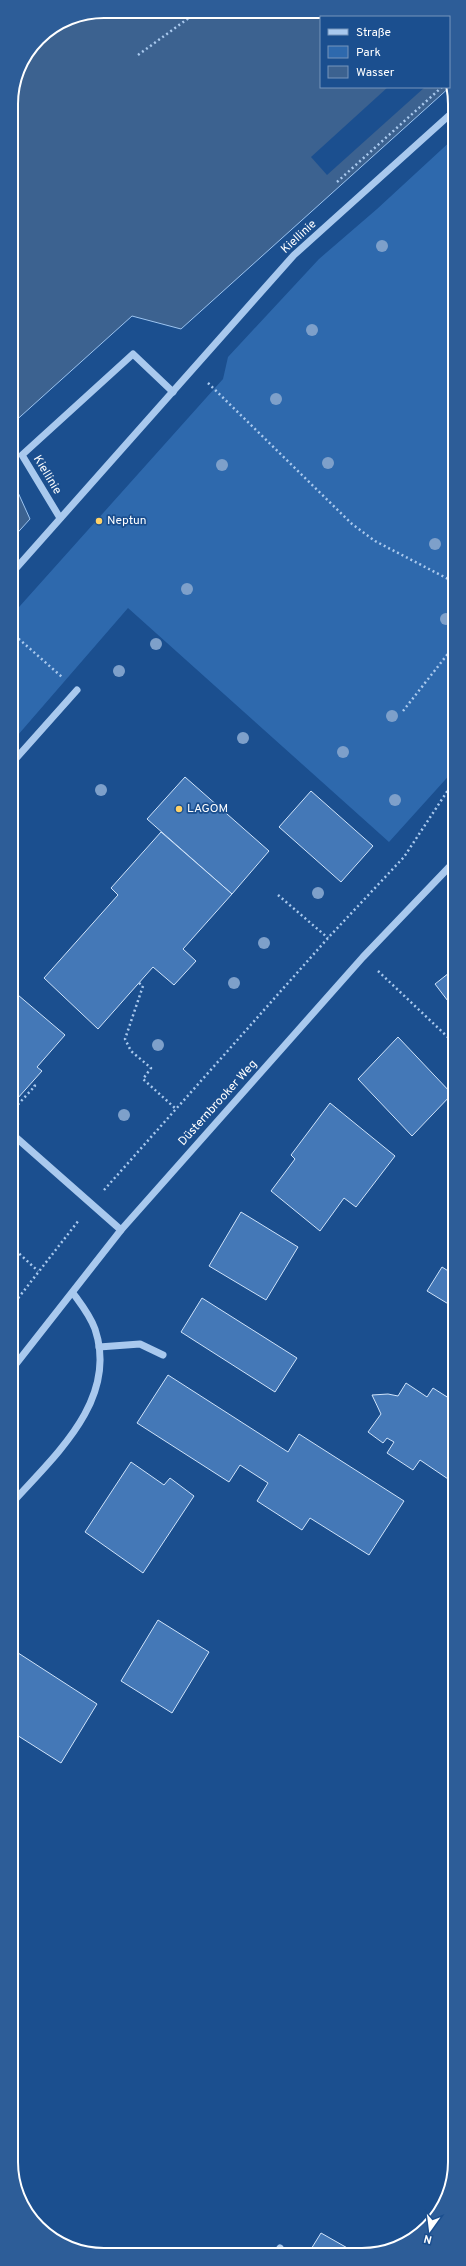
<svg xmlns="http://www.w3.org/2000/svg" width="466" height="2266" font-family="Overpass,sans-serif">
<rect width="100%" height="100%" fill="#1b4f8f"/>
<path fill="#2e69ad" d="M454,138V770L389,842L128,608L11,743V616L223,379L228,357L319,259L377,209Z"/>
<g fill="#3c6290" stroke="#9cc4f0">
<path d="M104,11L380,13L388,17H321V87H449V81L451,86L181,329L132,316L11,425V98L20,63L38,38L69,18Z"/>
<path d="M11,477L30,519L11,540Z"/>
</g>
<path fill="#1b4f8f" d="M388,87H425L327,175L311,157Z"/>
<g fill="#4478b7" stroke="#cfe3fa">
<path d="M185,777L269,851L232,894L147,819Z"/>
<path d="M311,791L373,846L341,882L279,827Z"/>
<path d="M161,832L232,894L183,949L196,961L174,985L153,967L98,1029L44,978L118,895L111,888Z"/>
<path d="M454,969V1009L435,984Z"/>
<path d="M18,995L65,1035L37,1067L42,1071L17,1099L11,1095V1003Z"/>
<path d="M398,1037L452,1094L412,1136L358,1079Z"/>
<path d="M330,1103L395,1156L356,1207L344,1198L320,1231L271,1191L295,1159L291,1155Z"/>
<path d="M241,1212L298,1247L266,1300L209,1266Z"/>
<path d="M442,1267L453,1274L455,1272V1308L427,1291Z"/>
<path d="M202,1298L297,1358L275,1392L181,1332Z"/>
<path d="M168,1375L288,1452L299,1434L404,1501L369,1555L310,1518L302,1530L257,1501L268,1483L240,1465L229,1482L137,1423Z"/>
<path d="M406,1383L427,1397L433,1388L455,1402L448,1415L455,1419V1477L451,1481L420,1460L413,1470L387,1453L394,1442L387,1438L383,1443L368,1432L381,1414L372,1395L388,1394L398,1396Z"/>
<path d="M131,1462L164,1485L170,1478L194,1496L143,1573L85,1532Z"/>
<path d="M158,1620L209,1652L172,1713L121,1681Z"/>
<path d="M12,1649L97,1704L61,1763L12,1732Z"/>
<path d="M321,2233L358,2254H308Z"/>
</g>
<g fill="none" stroke-linecap="round" stroke-linejoin="round">
<g stroke="#a9c9ee" stroke-width="2.5" stroke-dasharray="2 3" stroke-linecap="butt">
<path d="M138,55L197,12"/>
<path d="M337,182L442,87"/>
<path d="M208,383L352,524L375,541L454,582"/>
<path d="M11,632L62,677"/>
<path d="M403,711L454,646"/>
<path d="M278,895L328,938"/>
<path d="M378,971L454,1043"/>
<path d="M139,983L143,986L125,1039L131,1051L151,1068L143,1079L176,1109"/>
<path d="M11,1112L35,1086L32,1082"/>
<path d="M104,1190L328,938L404,857L454,781"/>
<path d="M12,1247L38,1271"/>
<path d="M12,1306L79,1220"/>
</g>
<g stroke="#a9c9ee" stroke-width="7">
<path d="M60,518L22,455L133,354L173,392"/>
<path d="M11,574L294,255L454,111"/>
<path d="M11,764L77,690"/>
<path d="M11,1133L121,1230"/>
<path d="M99,1347L140,1344L163,1355"/>
<path d="M12,1369L121,1230L363,957L454,862"/>
<path d="M12,1503C54,1456 119,1400 95,1329C90,1315 81,1304 73,1293"/>
<path d="M276,2254L280,2248"/>
</g>
</g>
<g fill="#7ea0ca">
<circle cx="382" cy="246" r="6"/>
<circle cx="312" cy="330" r="6"/>
<circle cx="276" cy="399" r="6"/>
<circle cx="328" cy="463" r="6"/>
<circle cx="222" cy="465" r="6"/>
<circle cx="435" cy="544" r="6"/>
<circle cx="187" cy="589" r="6"/>
<circle cx="446" cy="619" r="6"/>
<circle cx="156" cy="644" r="6"/>
<circle cx="119" cy="671" r="6"/>
<circle cx="392" cy="716" r="6"/>
<circle cx="243" cy="738" r="6"/>
<circle cx="343" cy="752" r="6"/>
<circle cx="101" cy="790" r="6"/>
<circle cx="395" cy="800" r="6"/>
<circle cx="318" cy="893" r="6"/>
<circle cx="264" cy="943" r="6"/>
<circle cx="234" cy="983" r="6"/>
<circle cx="158" cy="1045" r="6"/>
<circle cx="124" cy="1115" r="6"/>
</g>
<g fill="#ffd166" stroke="#1b4f8f" stroke-width="1.5">
<circle cx="99" cy="521" r="4"/>
<circle cx="179" cy="809" r="4"/>
</g>
<g text-anchor="middle" dominant-baseline="central" stroke-width="3.5" stroke-linejoin="round" paint-order="stroke">
<g font-size="12" fill="#fff" stroke="#1b4f8f">
<text transform="translate(299 237) rotate(-43)">Kiellinie</text>
<text transform="translate(47 475) rotate(59)">Kiellinie</text>
<text transform="translate(218 1103) rotate(-48)">Düsternbrooker Weg</text>
</g>
<g font-size="12" fill="#fff" stroke="#1b4f8f" text-anchor="start">
<text x="107" y="521">Neptun</text>
<text x="187" y="809">LAGOM</text>
</g>
</g>
<path d="M0 0H466V2266H0ZM104 18H362A86 86 0 0 1 448 104V2162A86 86 0 0 1 362 2248H104A86 86 0 0 1 18 2162V104A86 86 0 0 1 104 18Z" fill="#2d5d98" fill-rule="evenodd"/>
<path fill="none" stroke="#fff" stroke-width="2" d="M104 18H362A86 86 0 0 1 448 104V2162A86 86 0 0 1 362 2248H104A86 86 0 0 1 18 2162V104A86 86 0 0 1 104 18Z"/>
<rect x="320" y="16" width="130" height="72" fill="#1b4f8f" stroke="#7695bc"/>
<rect x="328" y="29" width="20" height="6" fill="#a9c9ee" stroke="#7695bc"/>
<text x="356" y="36" font-size="12" fill="#ffffff">Straße</text>
<rect x="328" y="46" width="20" height="12" fill="#2e69ad" stroke="#7695bc"/>
<text x="356" y="56" font-size="12" fill="#ffffff">Park</text>
<rect x="328" y="66" width="20" height="12" fill="#3c6290" stroke="#7695bc"/>
<text x="356" y="76" font-size="12" fill="#ffffff">Wasser</text>
<g transform="translate(430 2230) rotate(194)" stroke="#1b4f8f" stroke-width="3" paint-order="stroke">
<path d="M0-3L7 15L0 10L-7 15Z" fill="#ffffff"/>
<text y="-6" font-size="11" font-weight="bold" text-anchor="middle" fill="#ffffff">N</text>
</g>
</svg>
